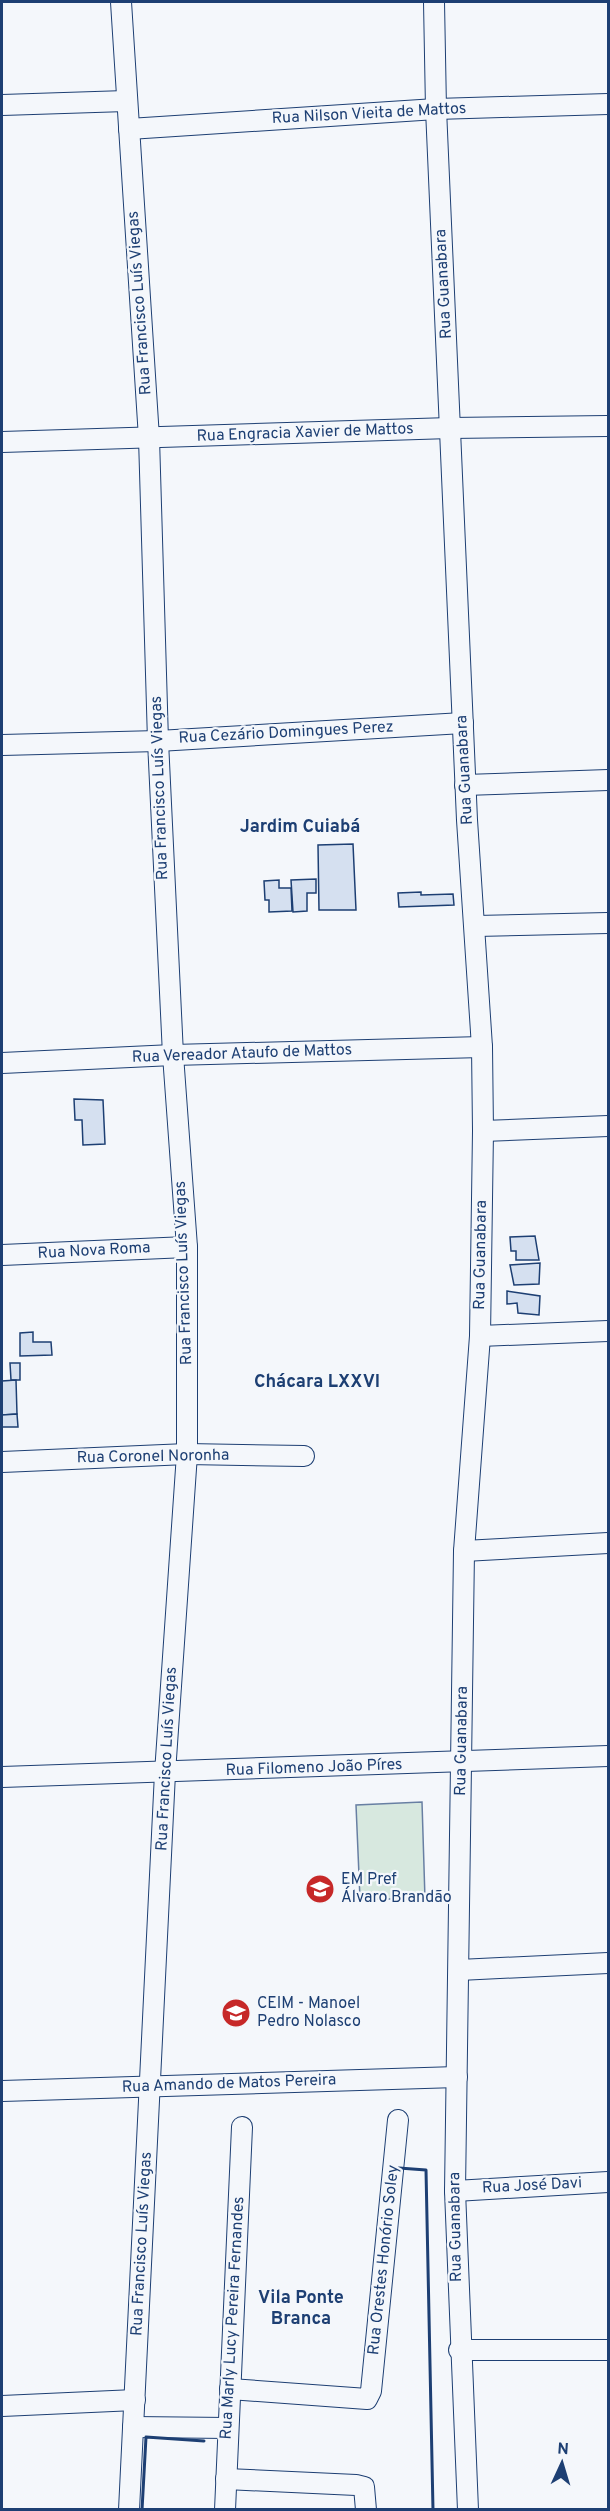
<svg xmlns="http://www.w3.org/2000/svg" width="610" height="2511" font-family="Overpass,sans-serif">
<rect width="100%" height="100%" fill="#f4f7fb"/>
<path fill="#d7e8df" stroke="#687fa3" stroke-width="1.5" d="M422,1802L425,1899H360L356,1805Z"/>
<g fill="#d5e0f0" stroke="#1d3f73" stroke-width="1.5">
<path d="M353,844L356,910H319L318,845Z"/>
<path d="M316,879V893H307V911L293,912L291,880Z"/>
<path d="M279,880V888H291L292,911L269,912V900H265L264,881Z"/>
<path d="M421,892V895L453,894L454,905L399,907L398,893Z"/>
<path d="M74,1099L103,1100L105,1144L83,1145L82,1120H75Z"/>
<path d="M535,1236L539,1260H516V1251H511L510,1237Z"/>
<path d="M540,1263L539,1284L514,1285L510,1265Z"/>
<path d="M507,1291L540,1296L539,1315L518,1313L517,1303L507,1304Z"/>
<path d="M33,1332V1342H51L52,1355L20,1356V1333Z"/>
<path d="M10,1363H20V1380H11Z"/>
<path d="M16,1380L17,1414L2,1415V1381Z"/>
<path d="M17,1414L18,1427H2V1415Z"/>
</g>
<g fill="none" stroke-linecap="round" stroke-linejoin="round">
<g stroke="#1d3f73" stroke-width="22">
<g id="minor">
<path d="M121,2L149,438L158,741L173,1055L187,1247V1454L165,1773L129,2510"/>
<path d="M434,2L436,109L467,820L482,1047L483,1131L480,1336L464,1551L455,2191L468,2510"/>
<path d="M2,105L126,101"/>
<path d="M129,129L436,109L608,104"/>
<path d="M2,442L450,428L608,426"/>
<path d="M2,745L158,741L463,723"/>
<path d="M465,785L608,780"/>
<path d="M476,926L608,923"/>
<path d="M2,1063L173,1055L482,1047"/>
<path d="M483,1131L608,1126"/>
<path d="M2,1255L187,1247"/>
<path d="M480,1336L608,1331"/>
<path d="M2,1462L187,1454L304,1456"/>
<path d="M464,1551L608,1543"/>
<path d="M2,1777L608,1756"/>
<path d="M459,1970L608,1963"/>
<path d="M2,2091L457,2077"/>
<path d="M455,2191L608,2182"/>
<path d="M459,2350H608"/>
<path d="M230,2389L367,2399L371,2391L398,2120"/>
<path d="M2,2406L135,2400"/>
<path d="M133,2427L228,2428"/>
<path d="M226,2479L356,2485L364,2487L366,2510"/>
<path d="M225,2510L242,2127"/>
</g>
</g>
<use href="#minor" stroke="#f4f7fb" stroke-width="20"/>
<g stroke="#1d3f73" stroke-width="3">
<path d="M399,2168L426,2170L433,2510"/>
<path d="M142,2510L146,2437L204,2441"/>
</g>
</g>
<defs>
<g id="school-disc" transform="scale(1.5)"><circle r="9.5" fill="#c62828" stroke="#f4f7fb"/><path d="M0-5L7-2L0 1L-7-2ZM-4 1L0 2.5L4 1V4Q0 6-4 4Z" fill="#fff"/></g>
</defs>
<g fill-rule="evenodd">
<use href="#school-disc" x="320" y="1889"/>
<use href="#school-disc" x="236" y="2013"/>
</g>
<g text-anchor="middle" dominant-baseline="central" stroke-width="4.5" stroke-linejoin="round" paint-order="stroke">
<g font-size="16" fill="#1d3f73" stroke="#f4f7fb">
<text transform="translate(369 114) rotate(-3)">Rua Nilson Vieita de Mattos</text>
<text transform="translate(444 284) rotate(-93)">Rua Guanabara</text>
<text transform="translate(140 303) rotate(-94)">Rua Francisco Luís Viegas</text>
<text transform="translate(305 433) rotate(-2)">Rua Engracia Xavier de Mattos</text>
<text transform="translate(286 733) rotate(-3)">Rua Cezário Domingues Perez</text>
<text transform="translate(465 770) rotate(-93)">Rua Guanabara</text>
<text transform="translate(160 788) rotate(-92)">Rua Francisco Luís Viegas</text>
<text transform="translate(242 1054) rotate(-2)">Rua Vereador Ataufo de Mattos</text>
<text transform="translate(94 1251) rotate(-3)">Rua Nova Roma</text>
<text transform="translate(481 1255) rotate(-89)">Rua Guanabara</text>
<text transform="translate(184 1273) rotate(-92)">Rua Francisco Luís Viegas</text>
<text transform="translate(153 1457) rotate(-1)">Rua Coronel Noronha</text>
<text transform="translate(462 1741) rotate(-89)">Rua Guanabara</text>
<text transform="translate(167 1759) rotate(-87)">Rua Francisco Luís Viegas</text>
<text transform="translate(314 1768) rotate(-2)">Rua Filomeno João Píres</text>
<text transform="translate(229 2084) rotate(-2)">Rua Amando de Matos Pereira</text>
<text transform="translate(532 2186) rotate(-3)">Rua José Davi</text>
<text transform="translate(456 2227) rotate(-91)">Rua Guanabara</text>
<text transform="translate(142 2244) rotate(-87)">Rua Francisco Luís Viegas</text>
<text transform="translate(384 2260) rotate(-84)">Rua Orestes Honório Soley</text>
<text transform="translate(233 2318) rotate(-87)">Rua Marly Lucy Pereira Fernandes</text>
</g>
<g font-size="16" fill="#1d3f73" stroke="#f4f7fb" text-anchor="start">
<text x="341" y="1880">EM Pref<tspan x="341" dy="18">Álvaro Brandão</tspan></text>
<text x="257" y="2004">CEIM - Manoel<tspan x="257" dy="18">Pedro Nolasco</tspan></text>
</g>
<g font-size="18" font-weight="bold" fill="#1d3f73" stroke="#f4f7fb">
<text x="300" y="827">Jardim Cuiabá</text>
<text x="317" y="1382">Chácara LXXVI</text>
<text x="301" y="2298">Vila Ponte<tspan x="301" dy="21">Branca</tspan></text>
</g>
</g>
<rect width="610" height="2511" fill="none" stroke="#1d3f73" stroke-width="6"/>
<g transform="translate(562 2463) rotate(4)" stroke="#f4f7fb" stroke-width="4.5" paint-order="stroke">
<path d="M0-4.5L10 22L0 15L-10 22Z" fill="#1d3f73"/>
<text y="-9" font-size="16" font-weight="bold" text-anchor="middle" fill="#1d3f73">N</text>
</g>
</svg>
